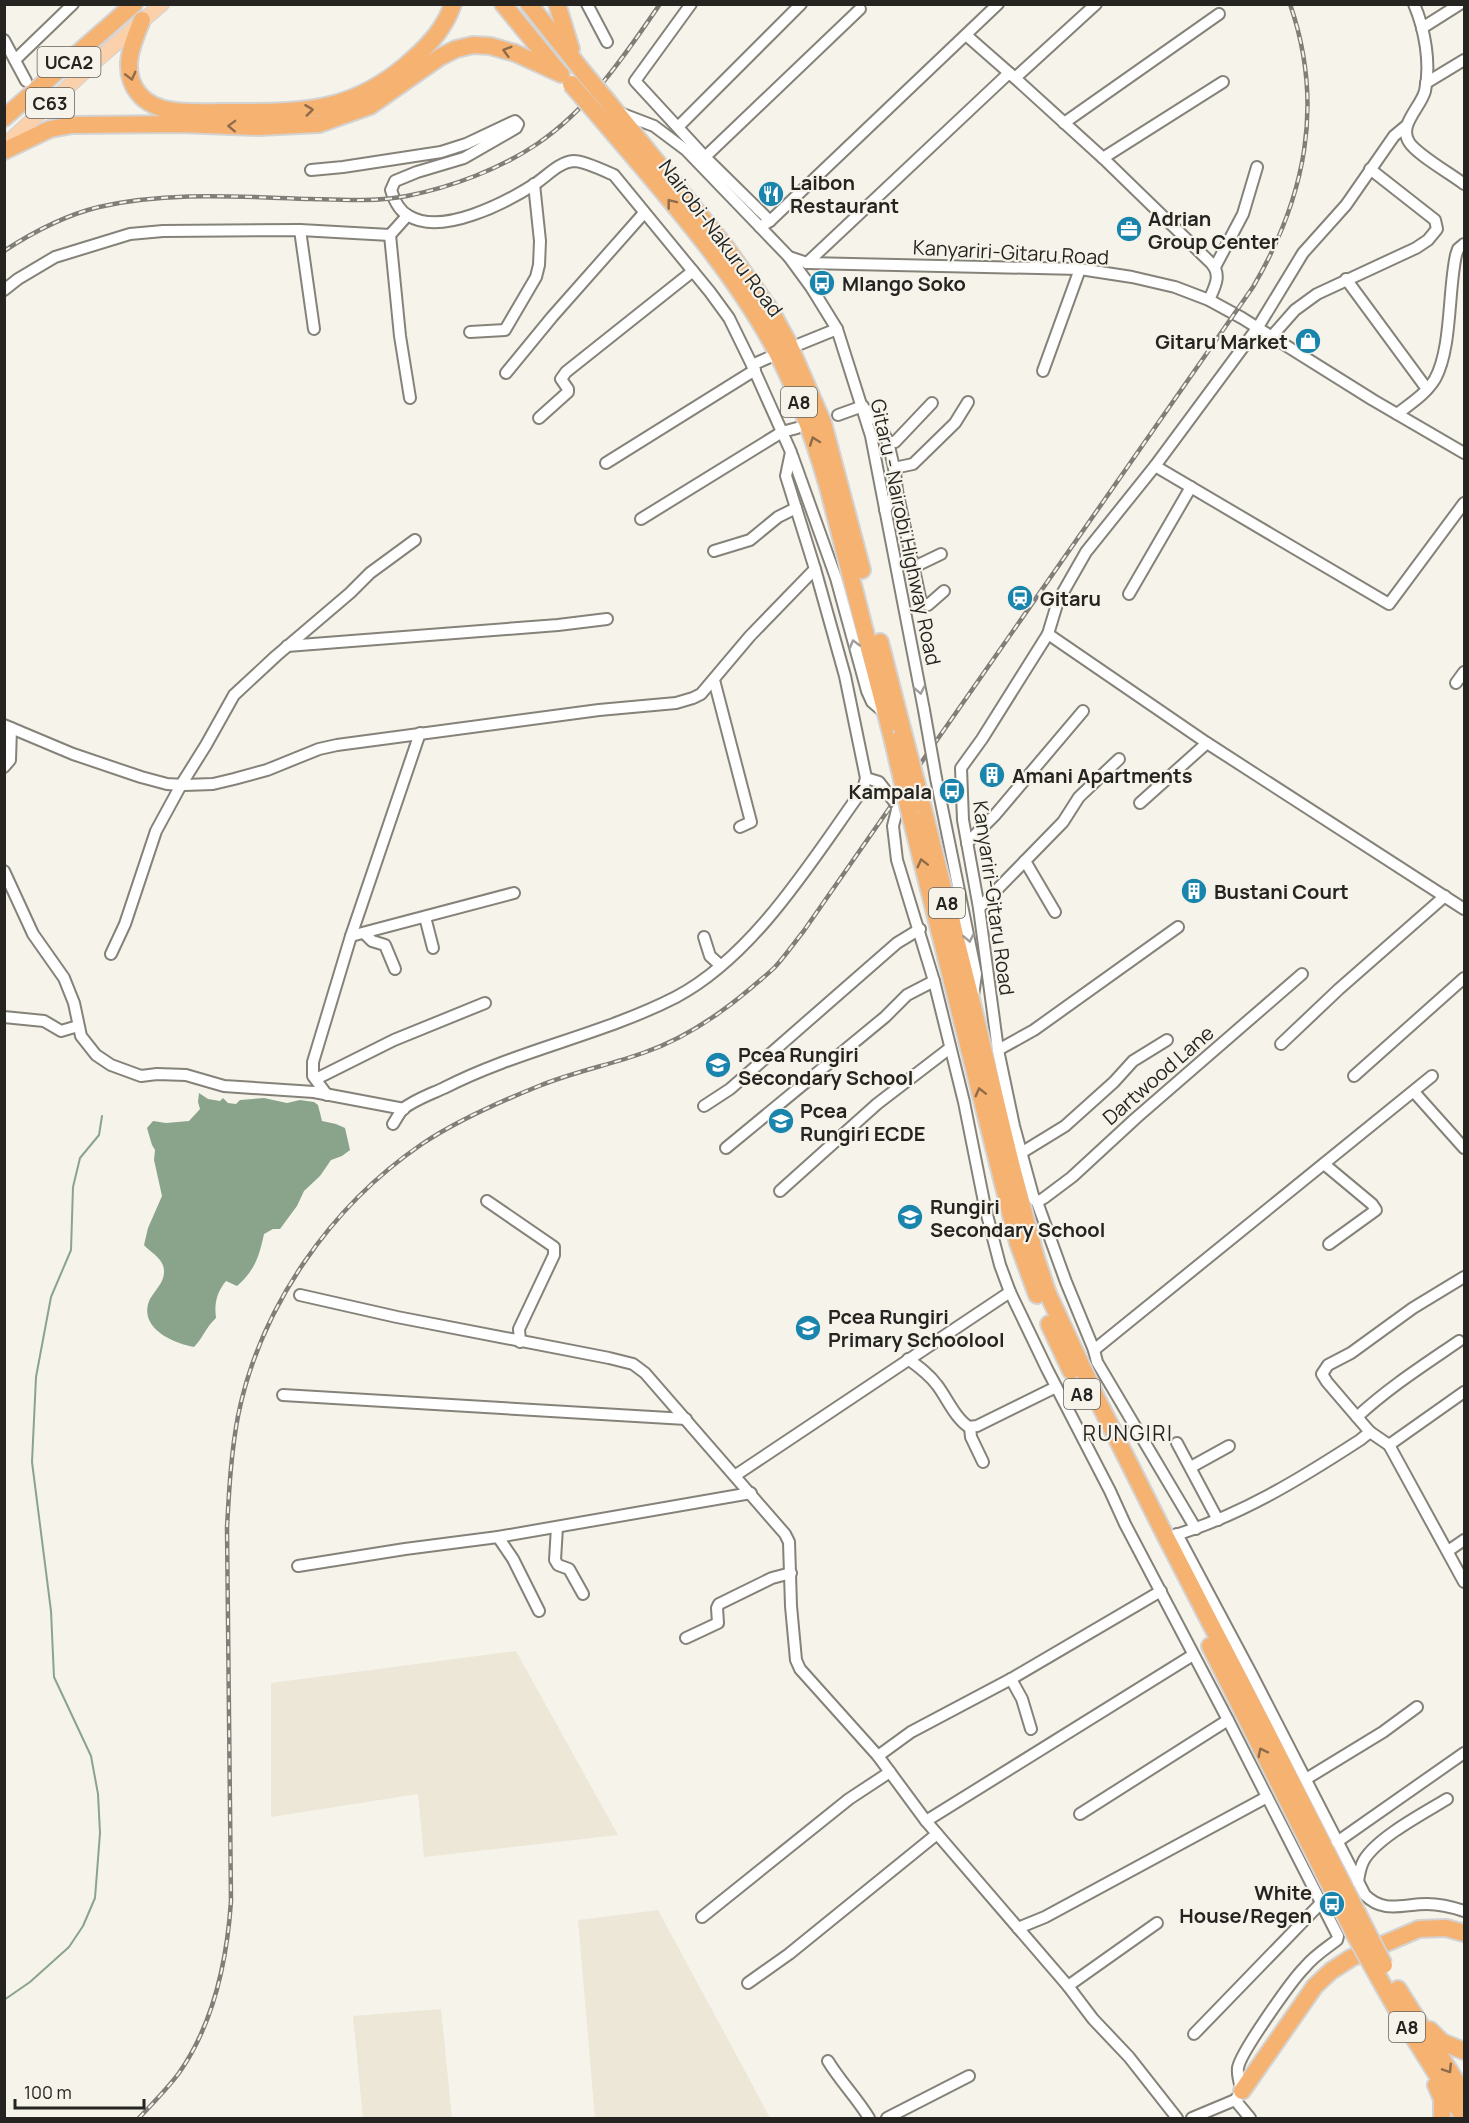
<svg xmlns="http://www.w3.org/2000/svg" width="1469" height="2123" font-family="Manrope,sans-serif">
<rect width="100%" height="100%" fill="#f6f3ea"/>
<g fill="#ece7d7">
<path d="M516,1651L618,1835L424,1857L418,1794L271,1817V1683Z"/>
<path d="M658,1910L745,2071L770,2118H595L578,1920Z"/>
<path d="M441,2009L452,2118H363L353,2016Z"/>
</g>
<path fill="#8aa48c" d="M199,1093L208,1099L220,1101L223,1098L228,1103L236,1104L240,1100L264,1098L287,1103L300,1100L314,1102L318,1105L322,1121L336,1124L345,1128L350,1150L342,1156L331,1160L320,1176L304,1191L297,1206L280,1229H273L264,1234C259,1257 255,1270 237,1286L226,1281C217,1292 214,1303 216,1318C206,1327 203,1338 194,1347C172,1343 137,1327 150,1299C155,1290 165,1282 164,1270C163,1258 151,1253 144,1245L148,1228L162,1196L154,1160L155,1150L152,1145L147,1128L153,1121L166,1123L189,1121L200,1109L198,1102Z"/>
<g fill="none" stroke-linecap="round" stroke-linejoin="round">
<path stroke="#8aa48c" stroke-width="2" d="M4,2000L30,1982L69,1947L83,1926L95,1898L100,1833L98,1794L91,1756L54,1677L51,1611L32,1462L36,1377L51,1297L71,1250L73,1187L80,1158L99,1135L102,1116"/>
<g stroke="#85827a" stroke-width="14">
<g id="minor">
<path d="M587,4L607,42"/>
<path d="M691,4L635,81L705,157L770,221"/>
<path d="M1414,4C1425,30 1431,64 1425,91C1421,107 1398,125 1409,142C1416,154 1451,174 1464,184"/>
<path d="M1422,28L1460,4"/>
<path d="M966,35L1015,78L1103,158L1211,263C1222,275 1215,286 1209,300"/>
<path d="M4,40L26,81"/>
<path d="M15,60L73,4"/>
<path d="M1015,78L1096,4"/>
<path d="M1426,83L1464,60"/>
<path d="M620,113L654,126L686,150L789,257L811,287L837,329L871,436L924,710"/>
<path d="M1064,123L1219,14"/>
<path d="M678,127L801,4"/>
<path d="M705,157L860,9"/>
<path d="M1103,158L1223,82"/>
<path d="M311,170L343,167L441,152L466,144L515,121L518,124L516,128L464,158L417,172L395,181L391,190C394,200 399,211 409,216C442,236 505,203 535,184C547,176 559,162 574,161C584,161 605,171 614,175L710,292L729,318L752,365"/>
<path d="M760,227L770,221L998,4"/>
<path d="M300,230L314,329"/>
<path d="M390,235L400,336L410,398"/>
<path d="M789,257L807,263L1080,269L1132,277L1175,287L1209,300L1242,318L1373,400L1464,453"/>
<path d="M807,263L1009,73"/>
<path d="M1215,267L1243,214L1257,167"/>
<path d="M1346,279L1427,389"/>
<path d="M4,290L18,279L55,257L130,234L163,231L300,230L390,235L407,216"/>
<path d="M470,332L505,330L536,277L539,265L540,241L534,184"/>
<path d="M1272,336L1295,310L1317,294L1416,248L1428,240L1437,229L1435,220L1370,169"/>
<path d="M800,344L837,329"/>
<path d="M1043,371L1080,269"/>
<path d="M506,373L552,317L644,213"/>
<path d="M865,409L879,423L888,442L895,472L897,491L885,510"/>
<path d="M1397,414C1410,404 1426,394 1435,379C1452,348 1448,291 1456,255L1458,249L1464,244"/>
<path d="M838,415L863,406"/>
<path d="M539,418L568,392V389L561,379L566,372L693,271"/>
<path d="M888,442H895L932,403"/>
<path d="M792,455L836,578L867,691L872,702L886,714"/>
<path d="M606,463L755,370"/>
<path d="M1155,466L1389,604L1464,503"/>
<path d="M894,468L913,464L955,423L968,402"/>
<path d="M897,491L921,602L928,605L944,591"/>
<path d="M641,519L782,432L797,428"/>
<path d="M714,551L750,540L778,517L796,508"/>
<path d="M914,567L941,554"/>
<path d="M1129,594L1191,487"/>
<path d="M1048,634L1207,743L1464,909"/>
<path d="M287,646L558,625L607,619"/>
<path d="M714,680L751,822L740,827"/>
<path d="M1456,683L1464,672"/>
<path d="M4,725L73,754L141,777L167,784L184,785L213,784L234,779L267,770L319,749L337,745L599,710L676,703L693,698L701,694L750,636L815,569"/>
<path d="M4,767L10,760L11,728"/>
<path d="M866,778L879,782L896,804L897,810L893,826L897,860L934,981L964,1102L985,1207L1000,1265L1010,1292L1047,1369L1110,1491L1125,1524L1228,1720L1338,1936L1337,1940C1325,1949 1314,1956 1305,1967C1292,1980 1240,2053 1238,2068C1237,2076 1240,2084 1242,2091L1235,2100L1192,2118"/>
<path d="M936,778L976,974L973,996"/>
<path d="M1140,803L1207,743"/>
<path d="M967,843L995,815L1083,711"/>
<path d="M1025,861L1055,912"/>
<path d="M4,871L33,934L64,978L74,1003L81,1036L96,1055L111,1065L141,1076L157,1074L186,1075L224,1086L314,1092L404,1109"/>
<path d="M979,908L1063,822L1079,797L1119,759"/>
<path d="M425,917L433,948"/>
<path d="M364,933L372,941L385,945L395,969"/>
<path d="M351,936L514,893"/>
<path d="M704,937L710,956L720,965"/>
<path d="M111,954L125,924L156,831L181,785L206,745L234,695L276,656L350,593L370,573L415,540"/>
<path d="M4,1017L44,1021L61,1031L78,1026"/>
<path d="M1281,1044L1339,989L1445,896"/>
<path d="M998,1050L1034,1030L1178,927"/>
<path d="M1354,1076L1464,978"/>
<path d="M316,1079L394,1040L485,1003"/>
<path d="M1414,1092L1464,1148"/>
<path d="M327,1095L313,1076V1062L351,936L420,733"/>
<path d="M704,1106L730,1089L897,943L920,929"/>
<path d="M393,1124C396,1120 399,1113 403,1109C414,1100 431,1094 444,1088C518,1050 602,1035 676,997C755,955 812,860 863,789L866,778L845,676L815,569L786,476L791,452L752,365L770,357"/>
<path d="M726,1148L885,1017L907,995L934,981"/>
<path d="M1021,1153L1065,1126L1114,1082L1133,1061L1167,1040"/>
<path d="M1324,1164L1372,1204L1376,1210L1329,1244"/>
<path d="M780,1191L877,1104L950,1048"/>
<path d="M487,1201L554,1247V1255L519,1329L520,1342"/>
<path d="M1037,1202L1044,1198L1072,1177L1136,1118L1302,974"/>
<path d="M300,1295L397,1317L609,1358L633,1364L645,1373L785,1534L789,1542L791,1606L796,1660L800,1669L878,1756L926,1821L1068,1986L1093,2019L1129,2057L1177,2118"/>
<path d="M1094,1350L1066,1282L1037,1202L1034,1199L1014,1126L998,1050L979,908L963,820L961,768L982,739L1048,634L1058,601L1086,552L1155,466L1258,327L1303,253L1346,205L1394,136L1406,126"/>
<path d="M908,1359C919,1367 929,1374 937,1385C947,1398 955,1418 969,1427L977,1426L1056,1387"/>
<path d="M283,1395L686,1419"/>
<path d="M1357,1417L1327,1382L1322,1374L1328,1365L1351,1353L1413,1308L1464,1277"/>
<path d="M970,1427L971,1437L983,1462"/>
<path d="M1370,1432L1389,1445L1464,1392"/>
<path d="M1177,1443L1218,1520"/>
<path d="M1389,1445L1464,1582"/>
<path d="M1191,1467L1229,1446"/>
<path d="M736,1475L1010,1292"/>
<path d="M557,1527L555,1560L558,1565L569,1569L583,1594"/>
<path d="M1196,1529L1097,1362L1094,1350L1432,1076"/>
<path d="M1177,1534L1251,1673L1365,1895C1384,1914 1403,1904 1427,1904C1440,1904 1452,1907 1464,1911"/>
<path d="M1172,1536C1240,1516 1300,1479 1360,1440L1370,1432L1357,1417C1388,1388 1424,1365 1459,1341"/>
<path d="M498,1537L513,1559L539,1611"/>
<path d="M1448,1551L1464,1540"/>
<path d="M298,1566L405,1549L498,1537L751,1493"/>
<path d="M686,1638L718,1623L717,1608L719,1604L772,1578L791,1573"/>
<path d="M1011,1679L1022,1699L1031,1729"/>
<path d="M878,1756L911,1732L1011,1679L1161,1591"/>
<path d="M1306,1779L1383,1732L1417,1707"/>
<path d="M1080,1814L1228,1720"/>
<path d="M926,1821L1193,1655"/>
<path d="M1337,1842L1464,1753"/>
<path d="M1358,1882C1359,1874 1360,1867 1364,1860C1378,1837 1424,1813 1447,1799"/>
<path d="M702,1917L849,1799L890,1772"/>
<path d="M1018,1928L1045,1917L1267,1797"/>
<path d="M748,1983L789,1954L937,1834"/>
<path d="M1068,1986L1157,1923"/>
<path d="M1194,2034L1321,1903"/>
<path d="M828,2061C840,2081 857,2098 869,2118"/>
<path d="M1235,2100L1250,2118"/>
<path d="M887,2118L969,2076"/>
</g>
</g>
<g stroke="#d3d3d3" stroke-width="16">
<path id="major" d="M4,146L96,61L162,4"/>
</g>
<g stroke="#d3d3d3" stroke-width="20">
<g id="highway">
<path d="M503,4L558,71"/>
<path d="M529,4L584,73"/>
<path d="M557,4L571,49"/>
<path d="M142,20C132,44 120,71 139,94C157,116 195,112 221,112C299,112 352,115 413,59C431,43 445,27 453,4"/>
<path d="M609,103L725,246L771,311L787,340L823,423L862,570"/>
<path d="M598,115C658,186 730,265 774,347C798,391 814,439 828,487L893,741"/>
<path d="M4,118L134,4"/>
<path d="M4,151L50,129L72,125L179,124L259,127L319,124L370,106L440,57L456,49L473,45L490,46L515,53L561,74"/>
<path d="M880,642L902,728"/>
<path d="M922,804L972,1003L1012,1168L1036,1258L1048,1294L1096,1397L1166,1537L1266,1731L1365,1928"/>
<path d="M910,814L1018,1243L1037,1295"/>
<path d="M1049,1324L1071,1371"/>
<path d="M1210,1646L1355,1935"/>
<path d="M1380,1980L1401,2017L1464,2118"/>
<path d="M1398,1989L1464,2094"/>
<path d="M1430,2030L1442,2042L1464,2051"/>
<path d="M1436,2085L1442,2099V2118"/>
<path d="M1242,2091L1315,1986L1331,1971L1351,1958L1419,1929L1446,1928L1464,1933"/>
</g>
</g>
<use href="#minor" stroke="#fff" stroke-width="10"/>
<use href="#major" stroke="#fad1aa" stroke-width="14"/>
<use href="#highway" stroke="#f6b271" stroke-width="16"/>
<g stroke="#807e78" stroke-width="4.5">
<g id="rail">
<path d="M4,251C33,232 66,215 99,207C169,191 241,197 312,199C343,200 376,202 407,196C452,187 500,169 537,144C589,109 625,55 660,4"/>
<path d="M139,2118C152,2104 167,2089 179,2073C214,2023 227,1961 231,1901L227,1528C229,1491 231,1453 238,1416C260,1307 331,1206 422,1144C458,1120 499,1102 539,1086C573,1072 609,1065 643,1053C684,1039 718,1016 751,988C759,981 768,974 775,967C785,956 794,943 803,932L1253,287C1305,198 1325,105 1290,4"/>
</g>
</g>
<use href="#rail" stroke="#f6f3ea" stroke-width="2" stroke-dasharray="7" stroke-linecap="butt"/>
<g stroke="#85827a" stroke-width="14" stroke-linecap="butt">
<path id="minor-bridge" d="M924,710L936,778"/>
</g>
<g stroke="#d3d3d3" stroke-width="20" stroke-linecap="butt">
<g id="highway-bridge">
<path d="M584,73L609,103"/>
<path d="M571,84L598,115"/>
<path d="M902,728L922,804"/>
<path d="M893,741L910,814"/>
<path d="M1365,1928L1384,1965"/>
<path d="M1355,1935L1380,1980"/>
</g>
</g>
<use href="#minor-bridge" stroke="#fff" stroke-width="10"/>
<use href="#highway-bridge" stroke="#f6b271" stroke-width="16"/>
</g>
<defs><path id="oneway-chevron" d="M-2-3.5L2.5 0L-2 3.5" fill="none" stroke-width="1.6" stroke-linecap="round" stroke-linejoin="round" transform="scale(1.5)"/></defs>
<g stroke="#8e6b49">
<use href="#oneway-chevron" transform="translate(507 51) rotate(-164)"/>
<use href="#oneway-chevron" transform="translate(131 76) rotate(76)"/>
<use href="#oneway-chevron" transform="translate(309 110) rotate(-7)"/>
<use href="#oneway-chevron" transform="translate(232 126) rotate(-178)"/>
<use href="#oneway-chevron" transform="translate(671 203) rotate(-128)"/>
<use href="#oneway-chevron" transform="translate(814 441) rotate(-110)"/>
<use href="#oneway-chevron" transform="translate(922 863) rotate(-104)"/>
<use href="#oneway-chevron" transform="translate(980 1092) rotate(-104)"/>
<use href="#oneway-chevron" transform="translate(1262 1752) rotate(-117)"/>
<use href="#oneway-chevron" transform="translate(1448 2069) rotate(57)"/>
</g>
<g stroke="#9d9c9b">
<use href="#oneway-chevron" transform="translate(854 644) rotate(-105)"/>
<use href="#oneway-chevron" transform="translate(920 690) rotate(79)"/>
<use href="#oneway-chevron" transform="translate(969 938) rotate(79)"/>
</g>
<defs>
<g id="restaurant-disc" transform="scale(1.35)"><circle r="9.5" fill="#1984ac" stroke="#f6f3ea"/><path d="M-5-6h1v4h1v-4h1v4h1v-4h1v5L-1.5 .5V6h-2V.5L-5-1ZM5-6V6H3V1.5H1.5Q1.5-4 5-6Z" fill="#fff"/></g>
<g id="office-disc" transform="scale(1.35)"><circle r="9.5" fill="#1984ac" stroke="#f6f3ea"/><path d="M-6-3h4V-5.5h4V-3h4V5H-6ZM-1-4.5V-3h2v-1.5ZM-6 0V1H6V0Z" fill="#fff"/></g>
<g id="bus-disc" transform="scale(1.35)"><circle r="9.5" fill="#1984ac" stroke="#f6f3ea"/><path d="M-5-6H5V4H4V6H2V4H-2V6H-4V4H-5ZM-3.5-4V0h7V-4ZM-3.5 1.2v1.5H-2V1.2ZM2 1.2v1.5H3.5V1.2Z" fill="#fff"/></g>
<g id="shop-disc" transform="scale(1.35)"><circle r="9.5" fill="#1984ac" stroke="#f6f3ea"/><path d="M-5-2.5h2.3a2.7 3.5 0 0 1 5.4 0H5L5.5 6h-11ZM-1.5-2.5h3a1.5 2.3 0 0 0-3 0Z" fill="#fff"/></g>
<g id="station-disc" transform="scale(1.35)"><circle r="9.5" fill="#1984ac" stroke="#f6f3ea"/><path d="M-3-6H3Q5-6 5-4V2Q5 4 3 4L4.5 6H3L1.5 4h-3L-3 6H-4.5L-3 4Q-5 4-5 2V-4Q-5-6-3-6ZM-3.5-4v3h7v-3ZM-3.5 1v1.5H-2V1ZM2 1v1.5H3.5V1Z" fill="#fff"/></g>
<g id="building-disc" transform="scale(1.35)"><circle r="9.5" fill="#1984ac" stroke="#f6f3ea"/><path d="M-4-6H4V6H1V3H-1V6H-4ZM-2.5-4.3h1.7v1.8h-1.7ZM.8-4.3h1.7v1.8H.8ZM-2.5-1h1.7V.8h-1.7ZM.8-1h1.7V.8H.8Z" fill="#fff"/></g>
<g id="school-disc" transform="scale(1.35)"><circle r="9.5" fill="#1984ac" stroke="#f6f3ea"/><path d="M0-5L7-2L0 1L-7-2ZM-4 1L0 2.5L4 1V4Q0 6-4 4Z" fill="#fff"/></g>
</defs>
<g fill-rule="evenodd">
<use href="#restaurant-disc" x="771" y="194"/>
<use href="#office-disc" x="1129" y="229"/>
<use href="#bus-disc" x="822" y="283"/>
<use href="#shop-disc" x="1308" y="341"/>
<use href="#station-disc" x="1020" y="598"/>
<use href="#building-disc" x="992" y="775"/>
<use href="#bus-disc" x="952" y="791"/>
<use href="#building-disc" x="1194" y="891"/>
<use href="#school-disc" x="718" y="1065"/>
<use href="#school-disc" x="781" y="1121"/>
<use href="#school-disc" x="910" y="1217"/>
<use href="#school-disc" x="808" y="1328"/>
<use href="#bus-disc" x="1332" y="1904"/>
</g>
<g text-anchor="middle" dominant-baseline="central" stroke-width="4.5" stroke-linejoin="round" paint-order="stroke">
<g fill="#f6f3ea" stroke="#64625d" stroke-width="1.5">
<rect x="37.5" y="47" width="63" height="30" rx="4.5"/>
<rect x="26" y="88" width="48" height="30" rx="4.5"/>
<rect x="781" y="387" width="36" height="30" rx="4.5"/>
<rect x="929" y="888" width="36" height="30" rx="4.5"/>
<rect x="1064" y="1379" width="36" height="30" rx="4.5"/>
<rect x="1389" y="2012" width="36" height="30" rx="4.5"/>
</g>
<g font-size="18" font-weight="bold" fill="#252421">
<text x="69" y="62">UCA2</text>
<text x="50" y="103">C63</text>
<text x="799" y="402">A8</text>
<text x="947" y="903">A8</text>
<text x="1082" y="1394">A8</text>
<text x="1407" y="2027">A8</text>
</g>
<g font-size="20" font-weight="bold" fill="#252421" stroke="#f6f3ea" text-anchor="start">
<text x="790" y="182">Laibon<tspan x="790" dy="23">Restaurant</tspan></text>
<text x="1148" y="218">Adrian<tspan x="1148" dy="23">Group Center</tspan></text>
<text x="842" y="283">Mlango Soko</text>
<text x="1288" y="341" text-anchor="end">Gitaru Market</text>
<text x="1040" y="598">Gitaru</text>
<text x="1012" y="775">Amani Apartments</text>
<text x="932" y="791" text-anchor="end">Kampala</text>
<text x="1214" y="891">Bustani Court</text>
<text x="738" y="1054">Pcea Rungiri<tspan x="738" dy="23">Secondary School</tspan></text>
<text x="800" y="1110">Pcea<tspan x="800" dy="23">Rungiri ECDE</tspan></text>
<text x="930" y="1206">Rungiri<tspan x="930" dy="23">Secondary School</tspan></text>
<text x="828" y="1316">Pcea Rungiri<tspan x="828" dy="23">Primary Schoolool</tspan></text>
<text x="1312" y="1892" text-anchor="end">White<tspan x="1312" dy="23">House/Regen</tspan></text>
</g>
<g font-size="20" fill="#252421" stroke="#f6f3ea">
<text transform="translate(721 238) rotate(53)">Nairobi-Nakuru Road</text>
<text transform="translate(1011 252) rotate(3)">Kanyariri-Gitaru Road</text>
<text transform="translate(906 532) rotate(78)">Gitaru - Nairobi Highway Road</text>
<text transform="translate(994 898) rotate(82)">Kanyariri-Gitaru Road</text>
<text transform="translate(1158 1075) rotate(-41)">Dartwood Lane</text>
</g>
<g font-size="21" letter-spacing="1.5" fill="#252421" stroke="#f6f3ea">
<text x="1128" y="1433">RUNGIRI</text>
</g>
</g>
<rect width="1469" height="2123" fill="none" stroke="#252421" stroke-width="12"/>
<path d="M15 2099v9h129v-9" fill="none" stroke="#252421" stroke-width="3"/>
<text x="24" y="2099" font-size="18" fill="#252421" stroke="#f6f3ea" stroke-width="4.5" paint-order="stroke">100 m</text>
</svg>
